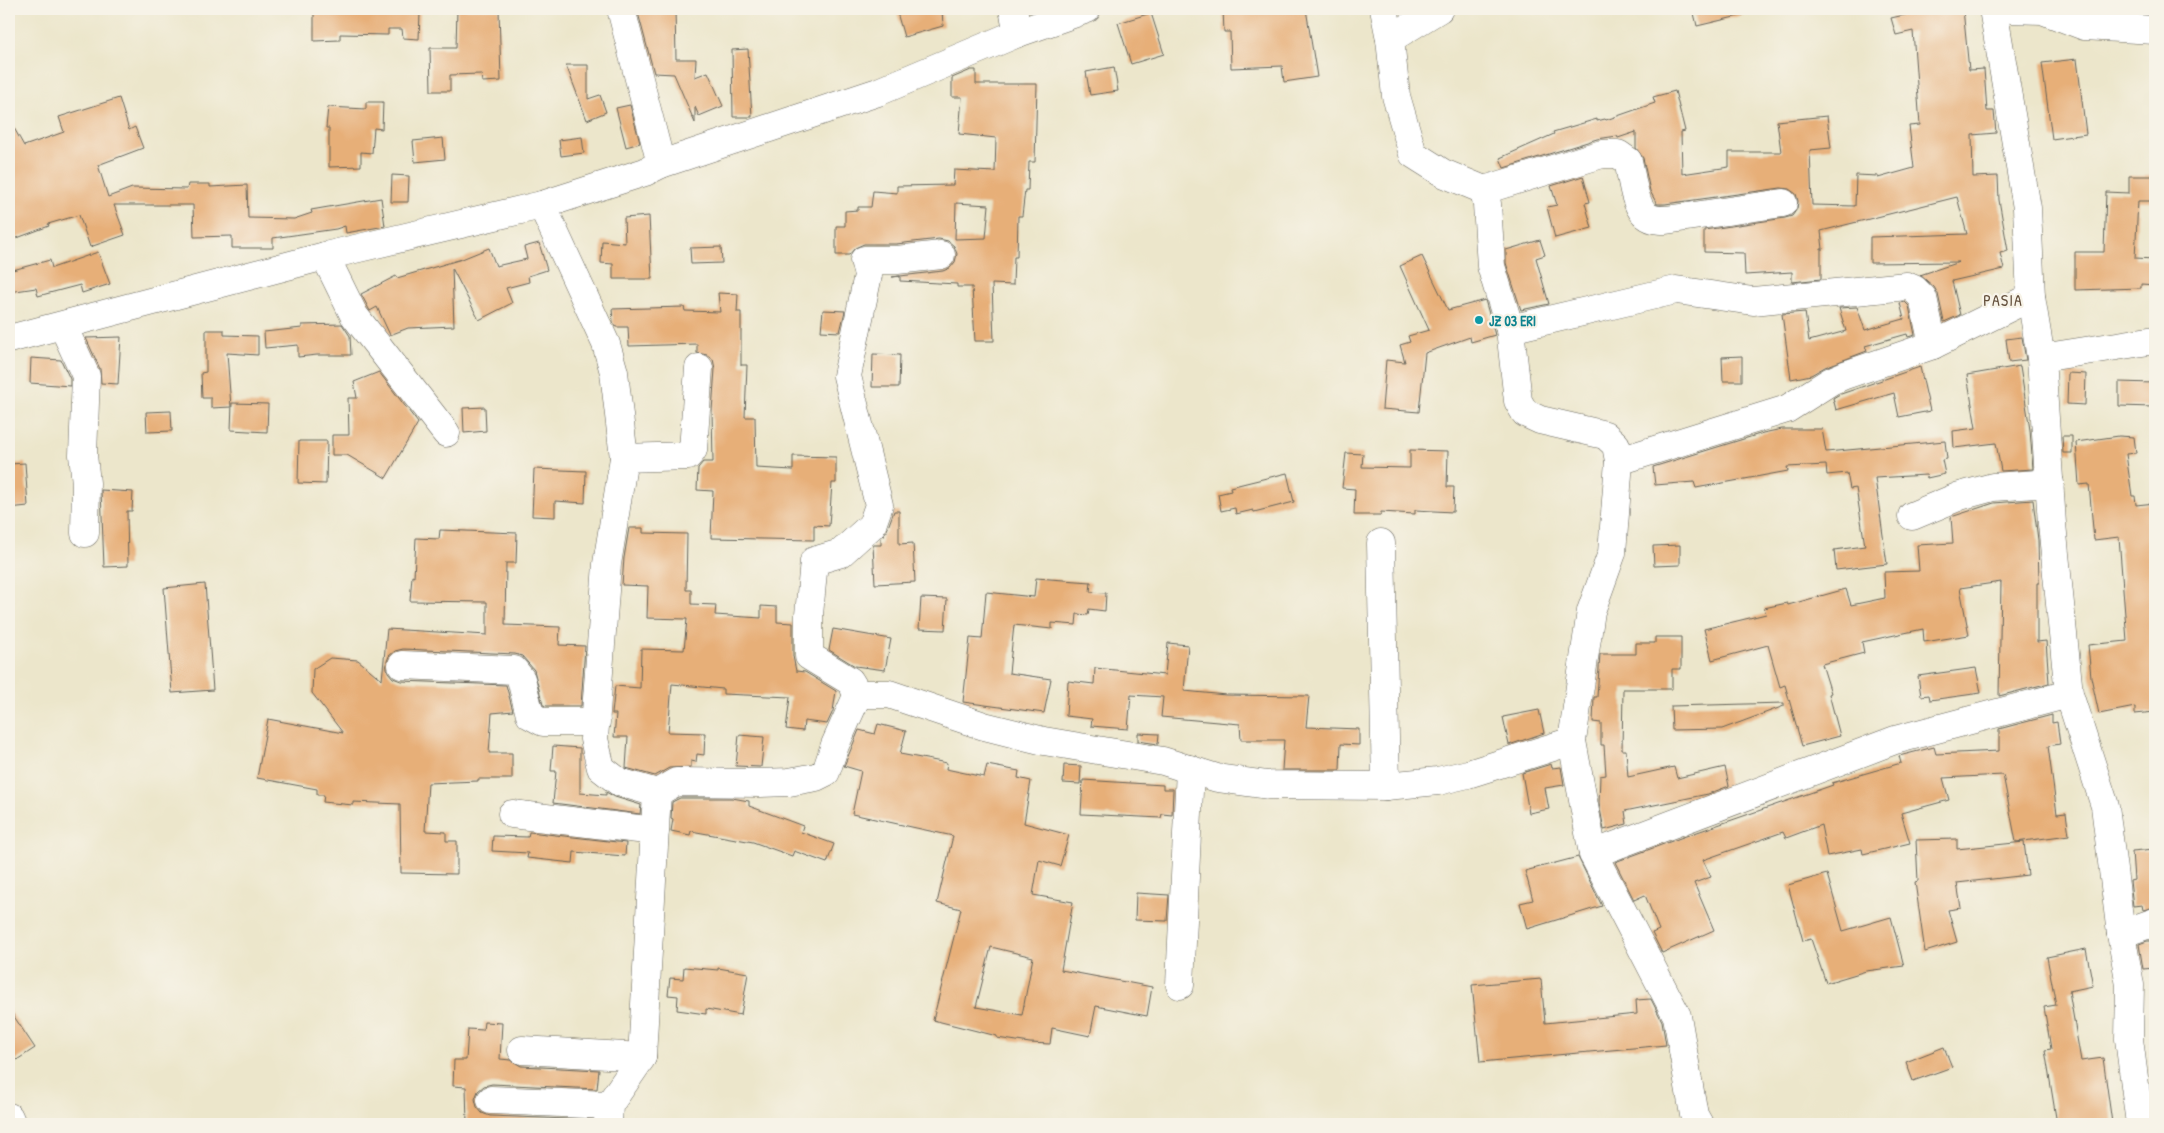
<svg xmlns="http://www.w3.org/2000/svg" width="2164" height="1133" font-family="'Patrick Hand',sans-serif">
<rect width="100%" height="100%" fill="#f7f3e8"/>
<filter id="ink" filterUnits="userSpaceOnUse"><feTurbulence type="fractalNoise" baseFrequency=".02" numOctaves="2"/><feDisplacementMap in="SourceGraphic" scale="10" xChannelSelector="R" yChannelSelector="G"/><feConvolveMatrix kernelMatrix="1 2 1 2 8 2 1 2 1" color-interpolation-filters="sRGB"/></filter>
<filter id="wash" filterUnits="userSpaceOnUse"><feTurbulence type="fractalNoise" baseFrequency=".0096" numOctaves="4" result="noise"/><feDisplacementMap in="SourceGraphic" scale="20" xChannelSelector="R" yChannelSelector="G"/><feGaussianBlur stdDeviation="1.12" result="paint"/><feColorMatrix in="noise" values="0 0 0 0 0 0 0 0 0 0 0 0 0 0 0 0 0 1.4 0 .05"/><feComposite in="paint" operator="in"/></filter>
<g filter="url(#wash)">
<rect width="100%" height="100%" fill="#ece6cb"/>
<g id="blocks">
<g fill="#e7af78" fill-rule="evenodd">
<path d="M314,9H374V11L420,13L419,39L403,38L402,29H388V35L340,34V40L314,41Z"/>
<path d="M457,9H499L501,81L482,82L481,74L450,75V91H431L430,48H456Z"/>
<path d="M637,9H675L676,59H696L695,77L708,72L723,106L699,116L695,107V123L674,74L654,73Z"/>
<path d="M896,9H942L943,26L904,37Z"/>
<path d="M1223,9H1306L1317,77L1284,82L1282,66L1231,68L1230,32H1224Z"/>
<path d="M1693,9H1742L1743,15L1697,26Z"/>
<path d="M1931,9H1963L1969,70L1984,69L1987,111H1994L1996,133L1972,135L1973,177L1998,176L1999,200L2008,251L2000,253L2004,269L1952,281L1960,315L1944,322L1938,294L1934,287L1920,275L1959,262L1870,263V237L1967,234L1957,197L1821,231L1823,249H1821V279L1792,282V272L1745,275L1744,253L1704,252V230L1785,218L1792,216L1797,209L1798,201L1796,194L1789,189L1781,188L1665,204H1657L1650,191L1643,158L1636,148V132L1618,138L1617,136L1597,139L1504,168L1500,158L1554,134L1553,132L1597,119V121L1605,119L1606,120L1655,103L1653,97L1675,91L1685,131L1681,132L1682,174L1729,167V152H1781L1777,121L1827,116L1831,148L1810,150L1812,205L1855,206L1856,175L1878,176V178L1914,168L1909,126L1920,125L1913,31L1896,35L1891,18Z"/>
<path d="M1151,13L1164,54L1131,64L1118,23Z"/>
<path d="M748,49L752,117H733L732,50Z"/>
<path d="M2077,59L2086,134L2052,139L2042,63Z"/>
<path d="M566,65H588V99L600,95L606,112L587,120Z"/>
<path d="M1114,67L1118,91L1090,95L1086,72Z"/>
<path d="M971,70H976V84H1037L1035,162H1029L1028,190H1025L1022,216H1018L1017,257H1014L1013,285L992,284L994,341H975L972,287H957V284L900,281V276L892,277L943,271L950,268L955,262L957,254L954,246L948,241L939,239L896,244H864L855,248L849,255H836V226H845V211L858,210V207H871L873,191L897,193V186L953,185L954,170L995,172L996,138L959,134L962,97H952V78ZM956,203L989,205L986,238L955,239Z"/>
<path d="M119,98L129,130L135,127L143,148L98,165L108,197L132,188L187,189L188,184H210V187L247,185L248,218L294,219L312,213L311,210L381,198L385,226L346,233L345,226L336,229L273,238V248H232V236L194,237L193,205H114L125,235L90,247L79,215L48,224L49,226L9,241V119L24,146L64,132L59,117Z"/>
<path d="M366,102H383L382,129L374,128L372,153L361,152V166L329,167V128H326L328,107L366,109Z"/>
<path d="M630,105L640,143L626,147L616,108Z"/>
<path d="M582,137L584,153L561,156L559,140Z"/>
<path d="M443,138L445,159L415,162L413,141Z"/>
<path d="M392,175L409,176L408,202H391Z"/>
<path d="M1583,176L1590,202L1585,203L1592,228L1555,238L1547,207L1557,205L1551,186Z"/>
<path d="M2129,176H2155V201H2138L2135,258L2155,259V285L2141,284V288L2075,290V252H2104L2106,192L2129,193Z"/>
<path d="M649,216L652,279H613V264L601,263L602,241L625,243L624,218Z"/>
<path d="M1540,240L1545,255L1536,258L1549,304L1521,310L1506,263V250Z"/>
<path d="M539,243L547,270L528,276L529,282L506,288L512,303L479,320L452,268L454,326L408,328L390,335L377,307L370,311L361,294L396,276L397,278L462,259L489,248L496,266L527,259L524,247Z"/>
<path d="M721,247L722,263L691,264L690,248Z"/>
<path d="M98,252L110,284L82,293L80,285L38,296L36,288L9,292V271L50,260L52,268Z"/>
<path d="M1422,256L1448,310L1485,300L1495,335L1471,342L1470,337L1425,353L1419,412L1382,409L1386,360L1405,362L1400,345L1410,342L1408,336L1429,330L1400,266Z"/>
<path d="M718,293L738,294L737,312H741V365H747L745,417H755L756,468L793,470V456L836,457V483H832L829,526L814,525V540L711,538L713,491L697,490L698,468L703,462H713L712,411L715,369L713,359L707,355L697,353V344L629,346L628,327H616L613,322L612,309L684,307L685,311L720,312Z"/>
<path d="M1905,302L1909,306L1915,335L1908,337L1907,334L1865,346L1867,351L1825,367L1811,375L1791,379L1782,314L1805,312L1809,341L1846,331L1839,308L1857,307L1865,330L1904,319L1900,303Z"/>
<path d="M823,310L845,311L840,332L821,331Z"/>
<path d="M342,324L350,336L351,355H317L298,357V345L265,348L264,332L302,328V325Z"/>
<path d="M206,330H224V335L258,336V355L227,353L231,407L211,408V398H202L201,373L206,372Z"/>
<path d="M121,337L118,384L101,383L100,369L86,338Z"/>
<path d="M2022,337L2026,360L2009,362L2006,339Z"/>
<path d="M873,354L900,355L899,387H872Z"/>
<path d="M1742,356V381H1723L1722,357Z"/>
<path d="M31,358L61,360L70,379V386L30,383Z"/>
<path d="M2020,366L2030,430L2033,469L2001,471L1996,443L1954,448L1953,431L1976,428L1967,375Z"/>
<path d="M1920,367L1930,411L1899,417L1894,393L1836,410L1833,398L1838,395Z"/>
<path d="M379,372L418,423L386,478L347,455H332V435H349L348,398H357L354,382Z"/>
<path d="M2068,373L2086,374L2085,405L2067,404Z"/>
<path d="M2119,382L2153,383V407L2119,406Z"/>
<path d="M232,403L268,404L267,432L231,430Z"/>
<path d="M485,407L486,431L464,433L463,408Z"/>
<path d="M171,411L172,431L147,432L146,412Z"/>
<path d="M1782,429H1822L1826,452L1945,441L1947,459L1942,460L1945,474L1927,478L1926,475L1875,478L1887,564L1836,570L1834,550L1865,546L1856,488L1850,489L1847,473L1827,475L1826,465L1787,467L1788,471L1696,488L1694,482L1655,485L1653,467L1763,433Z"/>
<path d="M2062,436H2072V453H2063Z"/>
<path d="M2119,436L2134,437L2136,453L2126,454L2132,496H2135L2136,505L2155,503V712L2135,714V707L2099,714L2091,677L2088,645L2127,641L2119,537L2094,540L2089,484L2079,485L2076,442Z"/>
<path d="M299,441H327L326,484L298,483Z"/>
<path d="M1410,450L1448,451L1447,487H1454L1453,512L1415,510V514L1381,512V515H1354L1355,489L1342,488L1346,453L1363,454L1362,467L1410,468Z"/>
<path d="M25,463L28,506L9,508V464Z"/>
<path d="M534,469L586,471L585,503L555,501V517L532,516Z"/>
<path d="M1287,473L1294,502L1254,512L1253,510L1236,514L1235,508L1221,511L1218,494L1231,491L1230,487Z"/>
<path d="M101,490L133,492L132,511H127L128,566L104,567Z"/>
<path d="M2033,500L2038,540L2039,583H2037V642L2046,641L2049,683L1999,696L2001,582L1960,588L1969,635L1924,642L1923,629L1862,642L1864,653L1822,664L1831,693L1829,694L1840,736L1802,746L1785,685L1780,687L1768,645L1712,660L1704,629L1766,614L1764,608L1787,603L1788,605L1846,589L1851,605L1885,598L1884,572L1919,571L1917,545L1953,543L1951,517L1994,503Z"/>
<path d="M894,511H899V544L913,543L915,582L875,584L873,545H881V538L887,530Z"/>
<path d="M629,528H643V533L687,534L686,590H691V604L716,605L715,615L761,618V606L777,607V622L793,623V656L796,671L805,672L836,691L833,711L827,724L804,721L803,731L786,729L790,697L723,694V689L672,684L668,732L705,733L704,755L697,754L696,762L691,761V767L669,768L655,776L626,768L628,737H614L616,714H612L615,686L640,688L641,649L684,650L687,619L647,618L648,586L622,585L624,558Z"/>
<path d="M440,530L517,533L516,563H506L505,625L560,627L559,645L585,646L581,706H547L543,705L534,670L522,656L515,654L403,649L395,651L389,656L386,664L388,672L393,678L401,681L506,685L513,711L492,713L489,753H512V779H478V781L428,783L425,831L446,832V841H457V874L401,873L400,804L353,802V805L323,802L324,795H317V789L257,778L268,719L343,733L312,693L313,669L330,658L358,660L382,680L387,629L487,635V602L410,601L412,576L414,577L416,538L439,539Z"/>
<path d="M1680,545V565L1654,566L1653,546Z"/>
<path d="M1036,578L1091,582L1090,592L1106,593L1105,611L1089,609L1088,615L1077,614L1076,625L1052,623V629L1014,625L1009,673L1051,679L1044,713L963,702L970,638L982,639L986,592L1034,597Z"/>
<path d="M205,584L213,690L172,693L164,588Z"/>
<path d="M921,598L947,599L945,630L919,629Z"/>
<path d="M833,629L891,639L885,670L855,666L829,650Z"/>
<path d="M1655,637H1681V669H1672V689H1623L1622,750H1626L1628,777L1674,767L1677,778L1725,767L1729,786L1708,794L1625,811L1627,824L1604,830L1599,803L1600,776L1606,775L1604,745H1601V723L1593,722L1594,697H1597L1600,654H1636V643H1655Z"/>
<path d="M1168,643L1188,645L1184,691L1226,695L1309,696L1306,727L1359,729V745L1341,744L1340,770H1282L1284,740H1241L1240,724L1161,717L1163,697L1131,695L1128,729L1091,726L1092,719L1066,716L1068,681L1094,684L1095,668L1165,675Z"/>
<path d="M1976,668L1981,693L1930,700L1929,695L1921,696L1918,676Z"/>
<path d="M1784,703V706L1722,729L1672,730L1671,706Z"/>
<path d="M1539,710L1544,733L1509,745L1503,717Z"/>
<path d="M2052,715V723L2057,722L2060,744L2048,746L2057,814L2066,813L2069,835L2016,842L2003,775L1943,778L1949,800L1901,813L1910,843L1863,854L1862,849L1827,856L1821,825L1786,838L1783,832L1703,860L1711,877L1694,883L1714,930L1662,953L1652,933L1659,930L1645,895L1634,900L1615,862L1683,837L1833,785L1832,783L1901,763L1899,756L1934,747L1936,754L1999,751V729Z"/>
<path d="M878,724L906,731L900,754L947,763L946,769L984,777L987,765L1019,771L1018,778L1031,781L1024,823L1069,835L1060,866L1039,860L1033,895L1073,902L1061,970L1152,987L1147,1016L1096,1006L1090,1036L1052,1028L1050,1044L1030,1043L997,1038V1036L933,1020L961,909L937,903L953,836L852,814L861,771L844,766L859,730L875,734ZM991,947L1033,957L1022,1015L976,1007Z"/>
<path d="M1138,733L1159,734L1158,744L1138,741Z"/>
<path d="M739,735L764,737L761,767L736,766Z"/>
<path d="M553,746L580,748V793L606,795V792L615,797L641,805L640,814L553,803L556,771H551Z"/>
<path d="M1551,764L1552,768L1561,767L1564,785L1545,788L1549,809L1529,813L1522,773Z"/>
<path d="M1064,765L1081,766L1080,784L1063,783Z"/>
<path d="M1083,780L1163,785V789H1173L1172,815L1162,814L1161,818L1081,814Z"/>
<path d="M680,798H732L749,801V806L803,826L801,832L834,844L827,863L794,851L792,856L753,842L691,831L690,835L671,831L673,819L671,818L672,802Z"/>
<path d="M529,832L626,843L625,856L574,852L573,863L527,858L528,853L492,851L493,836L528,837Z"/>
<path d="M1957,839V849L2024,842L2028,875L1957,883L1961,908L1948,910L1957,942L1925,952L1915,882L1918,881L1916,840Z"/>
<path d="M2155,849V907L2143,910L2142,905L2133,906L2130,881L2134,880L2132,851Z"/>
<path d="M1578,857L1602,906L1527,929L1520,903L1533,900L1525,871Z"/>
<path d="M1827,874L1843,931L1891,917L1904,966L1866,971L1826,983L1811,939L1803,941L1788,885Z"/>
<path d="M1136,893L1169,895L1167,921L1135,920Z"/>
<path d="M2147,941H2155V968L2143,969L2139,944Z"/>
<path d="M2086,949L2093,986L2069,991L2081,1061L2103,1058L2112,1123L2057,1124L2045,1050L2051,1049L2044,1007L2056,1005L2047,957Z"/>
<path d="M684,967L718,970V968L748,973L741,1015L706,1009V1014L677,1010L678,996L668,995L670,978L683,979Z"/>
<path d="M1541,979L1545,1023L1637,1014L1636,1000L1651,999L1662,1021L1666,1045L1480,1062L1472,985Z"/>
<path d="M9,1009L35,1048L9,1065Z"/>
<path d="M484,1022L502,1023L500,1059L511,1060L521,1066L599,1070L597,1089L492,1084L484,1086L478,1091L475,1099L477,1107L482,1113L490,1116L593,1120V1124H467L466,1087L453,1086L454,1060H466L468,1029L483,1030Z"/>
<path d="M1944,1047L1952,1067L1913,1081L1906,1062Z"/>
</g>
</g>
</g>
<g filter="url(#ink)">
<use href="#blocks" fill-opacity="0" stroke="#656359" stroke-width="1"/>
<g fill="none" stroke-linecap="round" stroke-linejoin="round">
<g stroke="#656359" stroke-width="29">
<g id="minor">
<path d="M621,9L661,164"/>
<path d="M1013,9L1018,33"/>
<path d="M1384,9L1390,39L1396,96L1413,154L1443,173L1484,190L1487,204L1491,266L1510,329L1518,401L1525,413L1540,420L1605,435L1616,445L1619,461L1612,553L1591,611L1572,741L1593,854L1677,1016L1694,1115L1699,1124"/>
<path d="M1993,9L2027,208L2031,297L2041,358L2052,524L2069,694L2105,806L2121,934L2130,985L2129,1039L2140,1124"/>
<path d="M2011,9L2042,10L2084,26L2155,30"/>
<path d="M1390,39L1439,9"/>
<path d="M1484,190L1602,154H1618L1628,161C1632,176 1633,201 1644,213C1650,220 1658,220 1666,220L1783,203"/>
<path d="M542,205L606,344L614,372L624,458L607,564L594,739L601,768L619,782L657,793L676,782L760,783L789,782L816,777L826,772L835,745L858,694H889L984,726L1044,741L1163,761L1217,778L1268,785L1386,786L1438,781L1468,774L1572,741"/>
<path d="M325,256L354,315L446,433"/>
<path d="M68,324V337L86,376L83,455L86,483L85,533"/>
<path d="M1510,329L1676,290L1753,301L1907,286L1914,289L1923,298L1933,345"/>
<path d="M9,339L325,256L542,205L645,172L661,164L878,92L1018,33L1087,9"/>
<path d="M2041,358L2155,340"/>
<path d="M624,458L688,456L693,450L699,368"/>
<path d="M1619,461L1787,409L1831,381L1845,375L1933,345L2031,297"/>
<path d="M1912,516L1960,496L1993,487L2050,483"/>
<path d="M1381,543L1386,786"/>
<path d="M402,665L514,670L521,679L530,715L543,722H596"/>
<path d="M858,694L850,681L809,656V615L814,561L841,553L872,525L879,505L847,376L868,275L864,260H897L941,255"/>
<path d="M512,814L655,831"/>
<path d="M1593,854L1895,740L2069,694"/>
<path d="M2121,934L2155,922"/>
<path d="M1180,985L1190,769"/>
<path d="M522,1050L642,1057"/>
<path d="M491,1100L609,1105"/>
<path d="M9,1117L12,1124"/>
<path d="M608,1124L609,1105L642,1057L657,793"/>
</g>
</g>
<use href="#minor" stroke="#fff" stroke-width="28"/>
</g>
</g>
<circle fill="#0f9aa8" stroke="#f7f3e8" stroke-width="2" cx="1479" cy="320" r="5"/>
<g text-anchor="middle" dominant-baseline="central" stroke-width="4.5" stroke-linejoin="round" paint-order="stroke">
<g font-size="14" font-weight="bold" fill="#0d838f" stroke="#f7f3e8" text-anchor="start">
<text x="1489" y="320">JZ 03 ERI</text>
</g>
<g font-size="16" letter-spacing="1" fill="#634f3c" stroke="#f7f3e8">
<text x="2003" y="300">PASIA</text>
</g>
</g>
<rect width="2164" height="1133" fill="none" stroke="#f7f3e8" stroke-width="30"/>
</svg>
